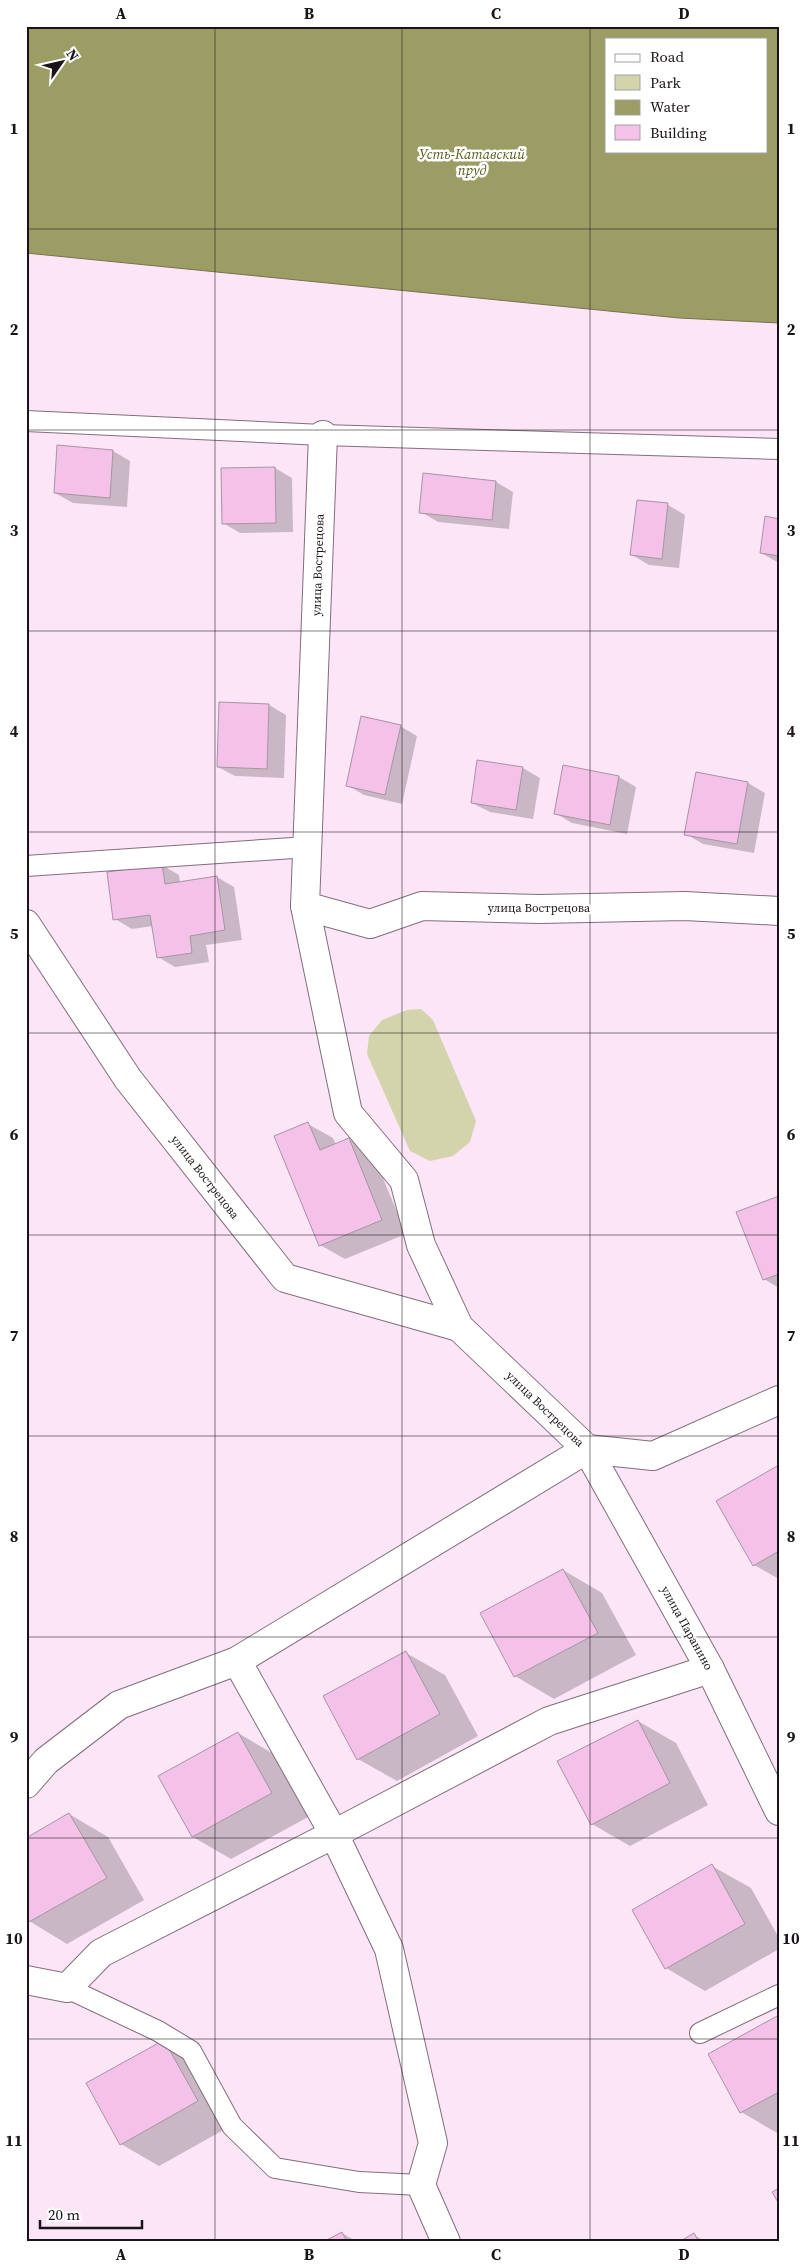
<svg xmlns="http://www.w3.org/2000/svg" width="805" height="2268" font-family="'Source Serif 4',serif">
<rect width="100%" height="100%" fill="#fce5f7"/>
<path fill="#d3d4ab" d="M421,1009L433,1020L476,1121L470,1142L453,1156L430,1161L410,1151L367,1054L369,1036L382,1020L407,1010Z"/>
<path fill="#9c9d65" stroke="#75744e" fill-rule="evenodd" d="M26,26H779V323L679,318L26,253ZM606,39H766V151H606Z"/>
<g fill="#0003">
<path d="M58,447L113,451L130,461L127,507L73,503L55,493Z"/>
<path d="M275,468L292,478L293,532L240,533L223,523Z"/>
<path d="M496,482L513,492L509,529L438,522L421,512Z"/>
<path d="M638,501L668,505L685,515L679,568L649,565L632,555Z"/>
<path d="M779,520V563L761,553Z"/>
<path d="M269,705L286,715L284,778L235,776L218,767Z"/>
<path d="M400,726L417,736L402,804L364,795L347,785Z"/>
<path d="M523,768L540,778L533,819L490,812L472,803Z"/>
<path d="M619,777L636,787L627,834L572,823L555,813Z"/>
<path d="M748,783L765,793L754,853L703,844L686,834Z"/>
<path d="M162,865L179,875L180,883L217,877L234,887L242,940L206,945L209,962L175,967L158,957L153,926L132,929L115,919Z"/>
<path d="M308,1124L333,1138L336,1145L349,1139L373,1154L406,1234L345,1259L320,1245Z"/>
<path d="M779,1197V1288L764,1279Z"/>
<path d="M779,1467V1579L754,1565Z"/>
<path d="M563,1570L602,1593L636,1655L554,1699L515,1676Z"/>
<path d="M406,1653L445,1675L478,1736L397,1781L358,1759Z"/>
<path d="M638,1721L676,1743L708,1805L630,1846L592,1824Z"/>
<path d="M238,1733L277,1756L310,1816L231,1859L193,1837Z"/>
<path d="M69,1814L108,1837L144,1900L67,1944L26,1919V1839Z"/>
<path d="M712,1866L751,1888L779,1938V1949L705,1991L666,1968Z"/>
<path d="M779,2017V2134L741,2112Z"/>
<path d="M164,2041L203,2064L236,2123L159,2166L121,2144Z"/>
<path d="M342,2233L357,2242H325Z"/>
<path d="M694,2235L706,2242H681Z"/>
</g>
<g fill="#f4c2e9" stroke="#a893a3">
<path d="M57,445L113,450L110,498L54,493Z"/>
<path d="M275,467L276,523L222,524L221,468Z"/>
<path d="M423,473L496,481L492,520L419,513Z"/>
<path d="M637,500L668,503L662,559L630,555Z"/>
<path d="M765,516L779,519V556L760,553Z"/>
<path d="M219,702L269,704L267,769L217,767Z"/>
<path d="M361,716L401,725L385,795L346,786Z"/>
<path d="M477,760L523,767L516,810L471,803Z"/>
<path d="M563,765L619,776L610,825L554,814Z"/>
<path d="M696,772L748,782L737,844L684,835Z"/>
<path d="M162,864L165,884L217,876L225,930L190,936L192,953L157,958L150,915L113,920L107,872Z"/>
<path d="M308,1122L320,1150L349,1138L382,1220L319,1246L274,1136Z"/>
<path d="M779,1196V1274L763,1280L736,1212Z"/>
<path d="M779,1465V1551L753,1566L716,1501Z"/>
<path d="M563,1569L598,1633L514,1677L480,1613Z"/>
<path d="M406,1651L440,1714L357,1760L323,1696Z"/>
<path d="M638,1720L670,1783L591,1825L557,1761Z"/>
<path d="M238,1732L272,1793L192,1837L158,1776Z"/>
<path d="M69,1813L107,1878L27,1923L26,1838Z"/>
<path d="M712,1864L745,1924L665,1969L632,1910Z"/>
<path d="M779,2015V2092L740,2113L708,2054Z"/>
<path d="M164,2040L198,2101L120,2145L86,2083Z"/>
<path d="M779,2188V2204L772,2192Z"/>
<path d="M342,2232L347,2242H323Z"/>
<path d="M694,2233L699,2242H679Z"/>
</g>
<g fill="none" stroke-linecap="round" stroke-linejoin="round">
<g stroke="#826e7d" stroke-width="22">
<g id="service">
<path d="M26,421L323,435L779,449"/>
<path d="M26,866L308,847"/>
<path d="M67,1988L158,2031L191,2051L232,2126L275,2168L359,2182L421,2185"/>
<path d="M700,2033L779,1995"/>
</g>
</g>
<g stroke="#826e7d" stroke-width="30">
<g id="minor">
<path d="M323,435L305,906L348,1113L404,1180L421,1245L459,1327L587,1449L710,1669L779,1811"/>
<path d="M305,906L370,924L422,906L540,909L685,906L779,911"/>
<path d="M26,924L128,1079L285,1278L459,1327"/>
<path d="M237,1661L334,1834L389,1949L433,2143L421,2185L446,2242"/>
<path d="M26,1784L46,1761L119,1705L237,1661L587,1449L653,1456L779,1400"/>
<path d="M26,1980L67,1988L101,1953L334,1834L549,1721L710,1669"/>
</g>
</g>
<use href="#service" stroke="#fff" stroke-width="20"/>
<use href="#minor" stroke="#fff" stroke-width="28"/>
</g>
<path fill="none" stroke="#1a1319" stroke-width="1" stroke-opacity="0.55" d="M215,26V2242M402,26V2242M590,26V2242M26,229H779M26,430H779M26,631H779M26,832H779M26,1033H779M26,1235H779M26,1436H779M26,1637H779M26,1838H779M26,2039H779"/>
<g text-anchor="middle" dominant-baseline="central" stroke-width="5" stroke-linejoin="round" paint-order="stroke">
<g font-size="12" fill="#1a1319" stroke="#fff">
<text transform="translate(318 565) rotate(-88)">улица Вострецова</text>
<text x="539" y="908">улица Вострецова</text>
<text transform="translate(205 1177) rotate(52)">улица Вострецова</text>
<text transform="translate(545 1409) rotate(44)">улица Вострецова</text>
<text transform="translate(687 1628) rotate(61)">улица Паранино</text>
</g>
<g font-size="14" font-style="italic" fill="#5b5b1a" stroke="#fff">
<text x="472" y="154">Усть-Катавский<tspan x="472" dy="16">пруд</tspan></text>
</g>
</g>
<rect width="805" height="2268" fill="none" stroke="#ffffff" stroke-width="55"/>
<rect x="605" y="38" width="162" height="115" fill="#ffffff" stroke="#a3a1a3"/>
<rect x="615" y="54" width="25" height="8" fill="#ffffff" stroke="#a3a1a3"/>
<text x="650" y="62" font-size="15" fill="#1a1319">Road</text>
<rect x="615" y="75" width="25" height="15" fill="#d3d4ab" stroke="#a3a1a3"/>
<text x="650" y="88" font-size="15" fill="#1a1319">Park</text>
<rect x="615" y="100" width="25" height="15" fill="#9c9d65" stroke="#a3a1a3"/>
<text x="650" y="112" font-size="15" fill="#1a1319">Water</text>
<rect x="615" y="125" width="25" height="15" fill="#f4c2e9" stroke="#a3a1a3"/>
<text x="650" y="138" font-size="15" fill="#1a1319">Building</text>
<g transform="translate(62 62) rotate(56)" stroke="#ffffff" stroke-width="4" paint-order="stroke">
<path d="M0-4L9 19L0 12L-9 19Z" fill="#1a1319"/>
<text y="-8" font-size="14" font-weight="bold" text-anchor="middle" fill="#1a1319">N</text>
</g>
<path d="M40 2220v8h102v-8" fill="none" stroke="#1a1319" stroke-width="2.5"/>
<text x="48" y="2220" font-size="15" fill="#1a1319" stroke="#ffffff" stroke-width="4" paint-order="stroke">20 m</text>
<rect x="28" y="28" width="750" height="2212" fill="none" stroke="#1a1319" stroke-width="2"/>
<g font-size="16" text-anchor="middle" font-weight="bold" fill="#1a1319">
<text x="121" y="19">A</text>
<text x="309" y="19">B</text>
<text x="496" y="19">C</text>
<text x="684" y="19">D</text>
<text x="14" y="134">1</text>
<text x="791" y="134">1</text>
<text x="14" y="335">2</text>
<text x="791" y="335">2</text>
<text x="14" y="536">3</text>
<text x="791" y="536">3</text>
<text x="14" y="737">4</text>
<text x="791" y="737">4</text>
<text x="14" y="939">5</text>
<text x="791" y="939">5</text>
<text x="14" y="1140">6</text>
<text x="791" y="1140">6</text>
<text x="14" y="1341">7</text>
<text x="791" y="1341">7</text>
<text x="14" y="1542">8</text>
<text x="791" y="1542">8</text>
<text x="14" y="1743">9</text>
<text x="791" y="1743">9</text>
<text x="14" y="1944">10</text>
<text x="791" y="1944">10</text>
<text x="14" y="2146">11</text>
<text x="791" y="2146">11</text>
<text x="121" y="2260">A</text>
<text x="309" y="2260">B</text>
<text x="496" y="2260">C</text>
<text x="684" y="2260">D</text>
</g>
</svg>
